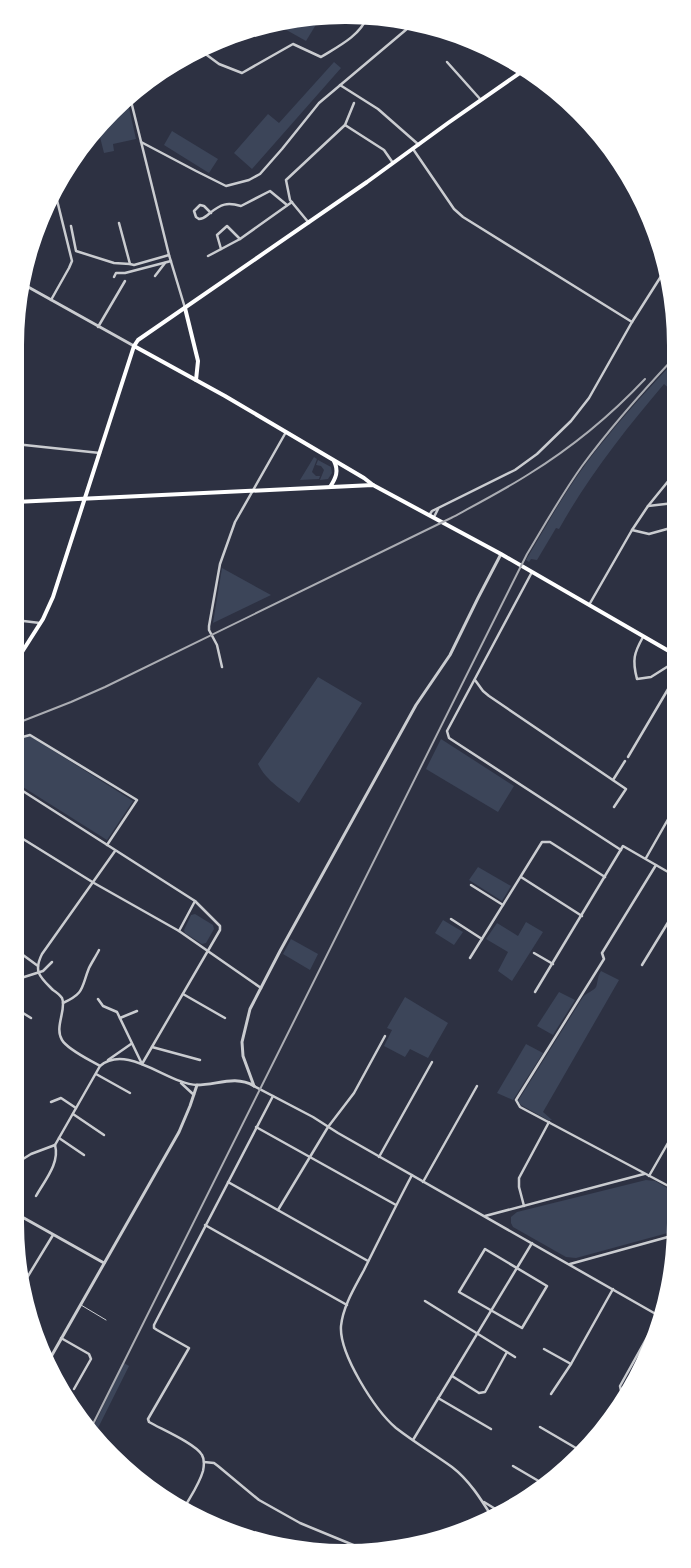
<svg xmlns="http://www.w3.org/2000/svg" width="691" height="1568" font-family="Ubuntu,sans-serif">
<rect width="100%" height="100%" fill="#2d3142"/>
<g fill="#3c4559">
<path d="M320,18L306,41L274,23L281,21Z"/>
<path d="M334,62L341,68L252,169L234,153L268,114L279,123Z"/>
<path d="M127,99L136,139L113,144L114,151L104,153L98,129L112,112Z"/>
<path d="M172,131L218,159L209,173L164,145Z"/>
<path d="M673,363V392L664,384C625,430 588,477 559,529L556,528L537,560L531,559L529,562L526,560C545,528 563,495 585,465C612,429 642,395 673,363Z"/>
<path d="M314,457L317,459L312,472L316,476H320L319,479L300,480Z"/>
<path d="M318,460L331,467L332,473L328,479L320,480L324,470L321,466L316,465Z"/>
<path d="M222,568L271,595L213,623Z"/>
<path d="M318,677L362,703L299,803C285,792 266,781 258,764Z"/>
<path d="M30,736L133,801L107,840L15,782V741Z"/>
<path d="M441,739L514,786L498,812L426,769Z"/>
<path d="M478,867L511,886L502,901L469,880Z"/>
<path d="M195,914L213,925L214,929L206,943L202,944L185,933L184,930L191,915Z"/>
<path d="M443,920L463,932L454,945L435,933Z"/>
<path d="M526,922L543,932L512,981L498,971L508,952L486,939L497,923L518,936Z"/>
<path d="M291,939L318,954L310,970L283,954Z"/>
<path d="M601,971L619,980L543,1112L552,1120H548L521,1105L518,1101L583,997C587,992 594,991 596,987C598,982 597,977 601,971Z"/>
<path d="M559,992L575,1000L553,1035L537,1026Z"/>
<path d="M405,997L448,1023L428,1058L410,1049L405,1057L384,1046L392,1030L387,1028Z"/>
<path d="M526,1044L543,1053L513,1100L497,1093Z"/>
<path d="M646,1180L655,1181L676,1193L675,1231L576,1258L566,1257L513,1227L511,1223V1217L517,1212Z"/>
<path d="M124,1363L129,1366L94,1436L91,1432Z"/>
</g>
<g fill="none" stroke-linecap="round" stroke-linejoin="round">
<path stroke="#caccd0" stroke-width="1" d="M81,1305L106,1320"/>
<g stroke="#caccd0" stroke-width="2.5">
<path d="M200,50L219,64L242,73L293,44L321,57C337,47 360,36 367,17"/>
<path d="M447,62L481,100"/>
<path d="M340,85L378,109L419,145"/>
<path d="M130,97L169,255L185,308"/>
<path d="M345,125L354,103"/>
<path d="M141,142L196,171L226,186L249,180L260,174L282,149L319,103L414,23"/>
<path d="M82,148L86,146L85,144"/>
<path d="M413,149L454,209L463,217L632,322"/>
<path d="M80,150L81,154"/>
<path d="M211,213L204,206L200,205L194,211L196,217L199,219C204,219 205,217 210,213C221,204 227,202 241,206L270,191L287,205"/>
<path d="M119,223L130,264L134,265L169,255"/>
<path d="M309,223L290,200L286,180L345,125L384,150L393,163"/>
<path d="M71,226L76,251L114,263L130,264"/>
<path d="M221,249L217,235L227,226L240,239"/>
<path d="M208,256L240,239L292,202"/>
<path d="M155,276L165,263"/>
<path d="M114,277L116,273H125L171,261"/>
<path d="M51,300L69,268L72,261L55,192"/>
<path d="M98,327L125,281"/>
<path d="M15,444L100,453"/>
<path d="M648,506L674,503"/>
<path d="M430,514L432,511L515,470L537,454L571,421L589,398L632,322L665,270"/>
<path d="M434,517L438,509"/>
<path d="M632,530L649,534L667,529H674"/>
<path d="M674,544V550"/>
<path d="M532,572L447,731L449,738L621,850"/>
<path d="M589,605L632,530L648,506L674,474"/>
<path d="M15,620L40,623"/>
<path d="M643,637C634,653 632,660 637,679L651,677L670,665H674"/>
<path d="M222,667L217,645L209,630V626L220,564L235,522L286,432"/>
<path d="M475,680L483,691L489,696L626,789L614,807"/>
<path d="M15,739L30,735L137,800L107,845"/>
<path d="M628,757L674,679"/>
<path d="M613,780L625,761"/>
<path d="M15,786L195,901L220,926V930L142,1064"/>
<path d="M15,834L94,883L179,931"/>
<path d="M646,858L675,807"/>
<path d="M656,865L602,953L604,959L516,1100L520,1107L676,1190"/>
<path d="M521,877L582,916"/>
<path d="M471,885L503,905"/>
<path d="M195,901L179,931L261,988"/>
<path d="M451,919L482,939"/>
<path d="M534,953L553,964"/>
<path d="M23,955L38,966"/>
<path d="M470,958L542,842H550L605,877"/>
<path d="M642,965L675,911"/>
<path d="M15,978H21L43,971L52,962"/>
<path d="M535,992L623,846L675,876"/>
<path d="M183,994L225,1018"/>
<path d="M98,999L103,1006L117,1012L142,1064"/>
<path d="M63,1003C85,993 81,988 89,968C92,962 96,956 99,950"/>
<path d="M15,1008L31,1018"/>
<path d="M120,1018L137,1011"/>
<path d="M152,1047L200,1060"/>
<path d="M108,1060L131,1044"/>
<path d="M100,1066C90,1060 68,1050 62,1040C54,1027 67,1009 62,998C60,995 56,992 53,990C40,977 33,972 42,954L115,851"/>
<path d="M96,1074L130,1093"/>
<path d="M181,1083L194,1095"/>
<path d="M254,1086L313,1117L338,1133L661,1317"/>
<path d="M51,1102L61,1098L76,1108"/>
<path d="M73,1114L104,1135"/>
<path d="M256,1127L396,1205"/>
<path d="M59,1138L84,1155"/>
<path d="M55,1145L100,1066C127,1043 168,1084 197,1085"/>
<path d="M379,1157L432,1062"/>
<path d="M15,1164L31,1154L55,1145"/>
<path d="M412,1175C395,1207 380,1238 364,1270C355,1287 343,1306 341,1326C339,1354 375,1410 396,1428C414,1442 434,1454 452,1467C469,1480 481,1499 492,1517"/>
<path d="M649,1176L676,1129"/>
<path d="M228,1182L368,1261"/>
<path d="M423,1182L477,1086"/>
<path d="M36,1196C45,1180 60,1163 55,1145"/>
<path d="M524,1206L519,1187V1178L549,1122"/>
<path d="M278,1210L328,1127L354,1093L385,1036"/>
<path d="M485,1216L644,1174"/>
<path d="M205,1225L347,1305"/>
<path d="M485,1249L547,1286L522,1328L459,1292Z"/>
<path d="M570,1264L675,1235"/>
<path d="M25,1281L53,1235"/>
<path d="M425,1301L515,1357"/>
<path d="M61,1338L89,1354L91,1359L74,1389"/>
<path d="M544,1349L571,1364"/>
<path d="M452,1376L479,1393L485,1392L507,1352"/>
<path d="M551,1394L571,1364L613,1289"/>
<path d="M622,1395L620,1386L659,1316"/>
<path d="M438,1398L491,1429"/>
<path d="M540,1427L581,1451"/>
<path d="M413,1440L532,1243"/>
<path d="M204,1462L214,1463L218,1466L259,1500L300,1523L363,1549"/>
<path d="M513,1466L542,1483"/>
<path d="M484,1502L502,1513"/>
<path d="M183,1510C190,1497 199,1485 203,1471C204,1466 205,1460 202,1455C196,1444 161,1429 149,1422L148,1419L189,1348L157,1330L154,1328V1325L273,1096"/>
</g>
<g stroke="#caccd0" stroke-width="3">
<path d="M21,283L134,346"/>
<path d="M254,1086L243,1056L242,1042L250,1009L280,951L416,705L450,655L478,598L501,554"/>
<path d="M15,1213L104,1263"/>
<path d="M48,1362L179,1132L190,1106L197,1085C217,1085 235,1075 254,1086"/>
</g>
<g stroke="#fff" stroke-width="4">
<path d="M185,308L198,361L196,380"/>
<path d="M134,346L225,396L364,478L373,485"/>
<path d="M330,487C336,478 339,471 334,461"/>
<path d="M15,663L43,619L53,597L134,346L138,340L367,182L448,123L524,70"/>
</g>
<path stroke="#fff" stroke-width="4" d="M15,502L373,485L501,554L674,654"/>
<g stroke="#abadb3" stroke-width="2">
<path d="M15,724L71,702L105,687L451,518C477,504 504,490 529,474C571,448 611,415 645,379"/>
<path d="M90,1430L527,554C545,524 562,494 582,466C610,428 641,393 673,359"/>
</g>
</g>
<path d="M0 0H691V1568H0ZM345 24H346A321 321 0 0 1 667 345V1223A321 321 0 0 1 346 1544H345A321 321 0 0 1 24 1223V345A321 321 0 0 1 345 24Z" fill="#fff" fill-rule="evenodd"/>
</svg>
